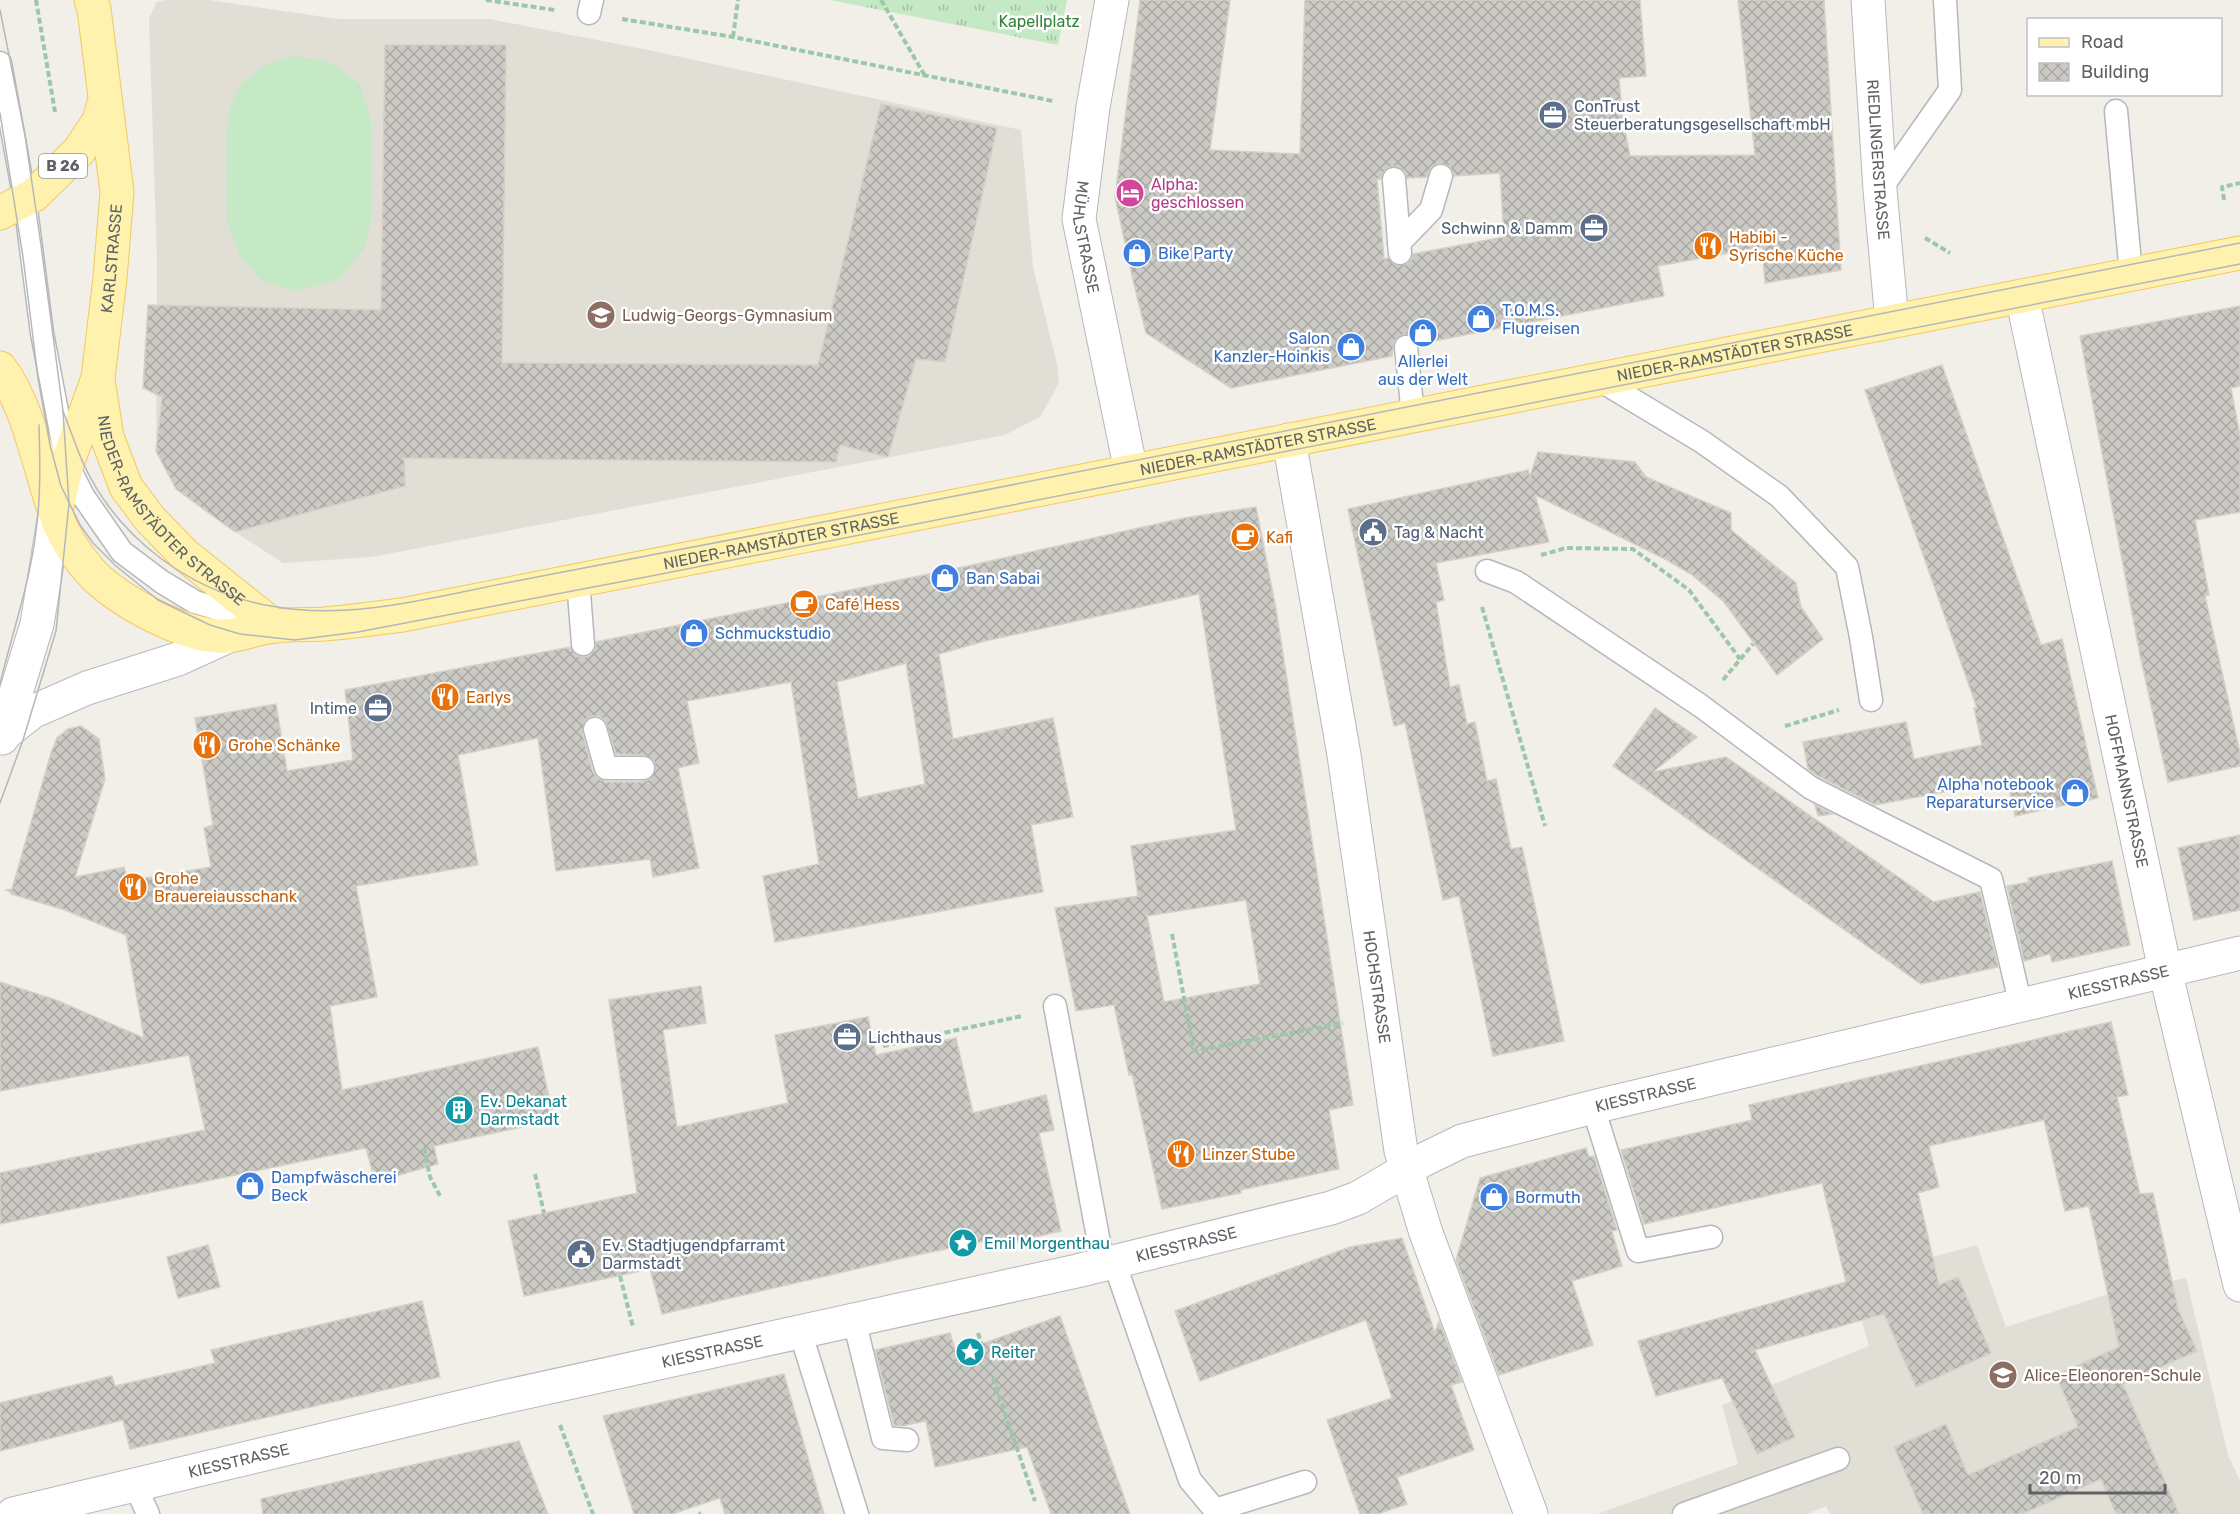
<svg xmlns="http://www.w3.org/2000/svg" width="2240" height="1514" font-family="Rubik,sans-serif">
<defs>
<pattern id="grass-tufts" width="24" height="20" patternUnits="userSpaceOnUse" patternTransform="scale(1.5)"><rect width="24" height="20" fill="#c5e8c5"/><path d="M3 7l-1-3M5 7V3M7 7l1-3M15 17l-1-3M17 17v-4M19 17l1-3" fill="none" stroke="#a3c0a4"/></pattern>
<pattern id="building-cross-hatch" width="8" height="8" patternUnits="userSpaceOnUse" patternTransform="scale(1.5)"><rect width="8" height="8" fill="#cccac5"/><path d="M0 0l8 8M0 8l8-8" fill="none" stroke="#a9a8a4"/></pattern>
</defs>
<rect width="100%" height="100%" fill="#f1efe8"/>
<g fill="#e1ded6">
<path d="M165,0H209L338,19H490L648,50L1021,130L1033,267L1057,364L1059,383L1040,417L1005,435L372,557L283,563L235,532L156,451L157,260L149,18L157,2Z"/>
<path d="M1977,1245L2006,1327L2108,1294L2186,1278L2228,1455L2240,1481V1514H1830L1826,1506L1807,1514H1597L1738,1464L1722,1405L1869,1346L1850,1279Z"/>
</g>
<path fill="url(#grass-tufts)" d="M830,0H1067L1058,45Z"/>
<path fill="#c5e8c5" d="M295,56L329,62L360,84L371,121L372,215L365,247L338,280L297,291L262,281L240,256L227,222L226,131L231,105L242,83L268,63Z"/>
<g fill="url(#building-cross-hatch)" stroke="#d6d1c6" stroke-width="1.5" fill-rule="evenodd">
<path d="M1140,0H1230L1210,150L1300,154L1305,0H1640L1646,76L1619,78L1623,121L1630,156L1755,155L1738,0H1824L1841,270L1765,283L1762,247L1658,266L1664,296L1419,344L1412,335L1404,334L1394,341L1392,356L1231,388L1146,333L1133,280L1115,197ZM1438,163L1450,166L1454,176L1500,173L1504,237L1413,254L1412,259L1407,264L1395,265L1388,258L1384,259L1377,179H1381L1386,168L1394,166L1405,171L1407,178L1427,177L1431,167Z"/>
<path d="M385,45H506L502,363L818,365L881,104L997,128L945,362L916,359L888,457L840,445L836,462L404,458L405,486L235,532L176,489L156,451L162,397L143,388L148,305L381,310Z"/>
<path d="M2240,306V386L2231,388L2240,436V512L2195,520L2209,595L2205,596L2240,753V766L2168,782L2140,655L2080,336Z"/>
<path d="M1942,365L2041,645L2062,639L2098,798L2015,816L2007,780L1875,805L1818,776L1808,769L1803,742L1906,722L1914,759L1982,745L1974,708H1977L1865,390Z"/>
<path d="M1538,452L1635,462L1646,477L1731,513V530L1796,583L1801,607L1823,639L1777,675L1724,602L1691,574L1663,558L1535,495L1549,542L1436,563L1444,600L1436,602L1450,687L1459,685L1467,724L1475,722L1487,781L1496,779L1511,849L1522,847L1564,1041L1493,1056L1459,896L1443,900L1405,723L1394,726L1348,509L1528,470L1530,476Z"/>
<path d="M1256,507L1276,609L1353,1105L1329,1110L1339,1169L1241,1190V1193L1162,1209L1132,1074L1129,1075L1114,1005L1076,1011L1055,908L1138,896L1131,846L1236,830L1199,594L985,641L939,654L953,739L1053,718L1073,817L1031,825L1043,892L775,942L763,876L819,864L791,682L687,701L699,763L678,768L699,868L653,877L650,859L556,871L538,738L458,755L478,865L356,886L377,997L330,1006L342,1090L538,1047L554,1120L434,1146L438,1164L375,1182L366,1148L0,1224V1173L205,1130L189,1055L0,1091V982L56,1000L144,1038L126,935L65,910L11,894V892L6,890L12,889L51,753L57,738L68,729L81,726L99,739L105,779L75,877L124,867L128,881L211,867L204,828L213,825L195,718L276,704L287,771L353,760L345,690L570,647L577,656L585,657L595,650L596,642L968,566L1184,518ZM906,663L925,784L858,798L837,682ZM592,716H599L605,720L616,754L644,755L654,761L656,769L650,779L643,782H606L597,778L593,772L582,732L585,720ZM1246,900L1260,984L1164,1002L1147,916Z"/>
<path d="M1655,708L1697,737L1653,772L1726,757L1934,902L1980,892L1998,967L1921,984L1613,766Z"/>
<path d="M1815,805L1832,814L1818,816Z"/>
<path d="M2240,835V910L2194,920L2178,848Z"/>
<path d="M2112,861L2130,945L2052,962L2050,954L2024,961L2007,886L2029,882L2028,878Z"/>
<path d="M701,986L706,1023L663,1030L677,1127L788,1103L775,1035L868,1017L876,1055L956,1038L973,1113L1046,1095L1054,1130L1039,1133L1061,1231L1001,1245L1000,1238L912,1256L662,1314L650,1269L524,1296L508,1221L637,1193L609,1000Z"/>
<path d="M2111,1022L2128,1095L2117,1097L2140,1194L2153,1193L2178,1309L2197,1351L2123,1384L2179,1514H2116L2101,1479L2022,1514H1923L1894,1447L1946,1424L1968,1475L2078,1427L2056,1375L2119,1347L2089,1206L2065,1211L2044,1120L1929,1146L1939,1187L1918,1193L1939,1285L1958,1277L1991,1353L1916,1387L1884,1314L1755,1350L1795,1437L1757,1454L1722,1378L1656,1396L1638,1341L1846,1282L1822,1183L1644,1224L1621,1150L1752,1120L1749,1105Z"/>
<path d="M1586,1148L1589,1157L1594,1156L1617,1230L1612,1231L1622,1266L1572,1281L1593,1345L1499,1375L1456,1260L1480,1178Z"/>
<path d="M1402,1238L1435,1333L1439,1321L1462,1382L1451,1385L1474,1450L1397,1477L1407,1504L1378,1514H1360L1327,1420L1392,1398L1366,1320L1200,1381L1175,1311L1350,1247Z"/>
<path d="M208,1245L220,1287L178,1298L167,1257Z"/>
<path d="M422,1301L440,1377L130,1449L123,1420L0,1451V1403L112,1376L115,1386L215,1363L211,1350Z"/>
<path d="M1060,1316L1130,1514H1051L1027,1447L935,1467L926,1421L902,1426L894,1425L875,1350L950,1333L956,1353Z"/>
<path d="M784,1374L824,1514H725L720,1498L672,1514H634L603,1416Z"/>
<path d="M519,1441L548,1514H263L261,1499Z"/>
</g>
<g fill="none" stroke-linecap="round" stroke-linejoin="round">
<g stroke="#b5b8bc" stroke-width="25">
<g id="lane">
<path d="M589,13L592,0"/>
<path d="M0,63L25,201L42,333L67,464L83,496L122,552L162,582L195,602L260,621"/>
<path d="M2116,111L2131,274"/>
<path d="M1394,179L1400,253"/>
<path d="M1880,190L1950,90L1945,0"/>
<path d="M1399,243L1431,210L1441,176"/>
<path d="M1406,347L1413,415"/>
<path d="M1598,379L1701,441L1779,496L1847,567L1861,637L1871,700"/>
<path d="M1487,571L1516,582L1701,706L1811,788L1991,879L2021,1006"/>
<path d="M578,580L583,644"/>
<path d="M595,729L606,768H643"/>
<path d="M1055,1006L1103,1264"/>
<path d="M1593,1107L1638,1251L1711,1237"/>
<path d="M1114,1262L1190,1480L1215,1510L1305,1482"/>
<path d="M854,1320L883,1438L907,1440"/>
<path d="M800,1331L857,1514"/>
<path d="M135,1485L148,1514"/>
<path d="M1684,1514L1838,1459"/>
</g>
</g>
<g stroke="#b5b8bc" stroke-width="35">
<g id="street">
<path id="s1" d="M1112,0L1093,107L1079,219L1131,471"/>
<path id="s2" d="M1868,0L1880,190L1892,321"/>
<path id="s3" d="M2022,296L2165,970L2240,1285"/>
<path id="s4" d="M1289,440L1344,755L1401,1151L1426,1233L1531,1514"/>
<path id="s5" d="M13,1514L499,1398L1077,1271L1331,1208L1358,1198L1421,1161L1462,1141L1593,1107L2240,953"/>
</g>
</g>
<g stroke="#b6babf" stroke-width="35">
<g id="secondary">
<path d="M3,735L32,712L87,688L178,659L226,637"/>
<path d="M2,738L37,624L55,514"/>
</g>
</g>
<g stroke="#f2c960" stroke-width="35">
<g id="primary">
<path d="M0,213L34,195L79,151L99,121L105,100"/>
<path id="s6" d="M0,368C29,406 39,468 55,512C62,533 76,555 90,571C115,600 188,639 226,636C243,635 259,627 275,626C292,624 309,625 325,624C351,622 377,618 402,615L2240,253"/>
<path id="s7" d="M98,380L107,437L126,487L150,519L185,555L274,626"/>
<path id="s8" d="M56,511L67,464L98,378L110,278L117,192L94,9L91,0"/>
</g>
</g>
<g stroke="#9cc7a9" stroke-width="4" stroke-dasharray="6 3" stroke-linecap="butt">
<path d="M36,0L55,112"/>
<path d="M486,0L555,10"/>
<path d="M881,0L925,76"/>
<path d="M622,19L733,37L1053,101"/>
<path d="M733,37L738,0"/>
<path d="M2224,200L2222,187L2240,183"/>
<path d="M1925,238L1950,253"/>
<path d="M1541,555L1566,548L1633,549L1689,590L1740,659"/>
<path d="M1482,607L1545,826"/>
<path d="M1723,680L1753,644"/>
<path d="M1785,726L1839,710"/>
<path d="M1172,934L1194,1051L1343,1023"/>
<path d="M883,1046L1022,1016"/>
<path d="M424,1148L430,1177L440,1196"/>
<path d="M535,1174L544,1213"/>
<path d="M620,1276L633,1327"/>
<path d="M978,1333L983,1348"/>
<path d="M993,1378L1035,1501"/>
<path d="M560,1425L593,1514"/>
<path d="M699,1514L701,1513"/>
</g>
<use href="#lane" stroke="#fff" stroke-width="22"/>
<use href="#street" stroke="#fff" stroke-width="33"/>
<use href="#secondary" stroke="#fff" stroke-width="33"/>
<use href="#primary" stroke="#fff2af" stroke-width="33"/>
<g stroke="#b6b7b8" stroke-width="1.5">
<path d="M0,10L25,135L41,245L63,411L69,504L56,631L23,740L0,803"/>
<path d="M0,113L23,257L38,378L50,445L61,486L80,525L93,543L116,566L158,600L210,625L240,634L295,640L358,632L646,577L2240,264"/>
<path d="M63,411C70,429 76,447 84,465C119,539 190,592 271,606C351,621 433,597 511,582C614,563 716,543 818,523C1292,429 1766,336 2240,243"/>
<path d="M0,684C12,633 30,583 36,531C41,496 40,460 39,425"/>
</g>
</g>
<defs>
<g id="office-disc" transform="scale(1.5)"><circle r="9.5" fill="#5c6f8a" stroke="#fff"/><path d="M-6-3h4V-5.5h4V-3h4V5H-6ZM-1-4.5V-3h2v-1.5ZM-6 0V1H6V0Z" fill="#fff"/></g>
<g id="hotel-disc" transform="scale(1.5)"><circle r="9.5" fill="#d1479c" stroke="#fff"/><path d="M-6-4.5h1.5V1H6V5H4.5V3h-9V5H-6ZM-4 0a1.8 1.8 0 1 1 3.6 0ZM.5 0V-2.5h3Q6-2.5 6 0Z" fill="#fff"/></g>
<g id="restaurant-disc" transform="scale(1.5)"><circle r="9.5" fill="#e8710a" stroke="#fff"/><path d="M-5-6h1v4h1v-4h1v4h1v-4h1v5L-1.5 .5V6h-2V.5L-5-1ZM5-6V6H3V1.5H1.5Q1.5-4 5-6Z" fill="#fff"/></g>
<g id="shop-disc" transform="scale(1.5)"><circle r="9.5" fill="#3f7fe0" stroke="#fff"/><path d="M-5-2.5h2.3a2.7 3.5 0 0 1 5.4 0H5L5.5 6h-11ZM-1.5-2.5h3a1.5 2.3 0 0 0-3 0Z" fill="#fff"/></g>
<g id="school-disc" transform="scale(1.5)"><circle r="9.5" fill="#8d6e63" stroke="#fff"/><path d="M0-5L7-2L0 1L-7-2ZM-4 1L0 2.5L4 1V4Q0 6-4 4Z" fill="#fff"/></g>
<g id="civic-disc" transform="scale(1.5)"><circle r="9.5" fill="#5c6f8a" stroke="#fff"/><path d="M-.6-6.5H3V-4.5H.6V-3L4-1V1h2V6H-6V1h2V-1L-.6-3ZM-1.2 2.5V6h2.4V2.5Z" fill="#fff"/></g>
<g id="cafe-disc" transform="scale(1.5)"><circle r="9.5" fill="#e8710a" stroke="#fff"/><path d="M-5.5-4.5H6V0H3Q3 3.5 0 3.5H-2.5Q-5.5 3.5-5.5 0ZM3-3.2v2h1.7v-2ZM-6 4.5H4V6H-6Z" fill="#fff"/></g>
<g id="building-disc" transform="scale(1.5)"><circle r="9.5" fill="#0f9aa8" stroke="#fff"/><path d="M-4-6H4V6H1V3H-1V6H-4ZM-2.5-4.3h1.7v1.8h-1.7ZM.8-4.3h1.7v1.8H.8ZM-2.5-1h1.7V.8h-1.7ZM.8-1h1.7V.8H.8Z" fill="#fff"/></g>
<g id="sight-disc" transform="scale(1.5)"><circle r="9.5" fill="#0f9aa8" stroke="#fff"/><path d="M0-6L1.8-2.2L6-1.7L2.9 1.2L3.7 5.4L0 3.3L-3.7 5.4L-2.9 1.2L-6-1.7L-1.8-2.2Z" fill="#fff"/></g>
</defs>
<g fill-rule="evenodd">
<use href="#office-disc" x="1553" y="115"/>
<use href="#hotel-disc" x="1130" y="193"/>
<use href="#office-disc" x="1594" y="228"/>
<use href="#restaurant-disc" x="1708" y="246"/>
<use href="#shop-disc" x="1137" y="253"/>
<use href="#school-disc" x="601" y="315"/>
<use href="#shop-disc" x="1481" y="319"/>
<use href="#shop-disc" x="1423" y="333"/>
<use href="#shop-disc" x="1351" y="347"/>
<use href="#civic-disc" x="1373" y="532"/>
<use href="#cafe-disc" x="1245" y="537"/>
<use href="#shop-disc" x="945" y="578"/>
<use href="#cafe-disc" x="804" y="604"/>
<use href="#shop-disc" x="694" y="633"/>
<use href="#restaurant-disc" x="445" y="697"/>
<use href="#office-disc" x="378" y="708"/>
<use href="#restaurant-disc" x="207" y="745"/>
<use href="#shop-disc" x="2075" y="793"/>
<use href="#restaurant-disc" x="133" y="887"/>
<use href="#office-disc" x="847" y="1037"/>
<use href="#building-disc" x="459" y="1110"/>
<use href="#restaurant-disc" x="1181" y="1154"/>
<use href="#shop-disc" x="250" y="1186"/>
<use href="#shop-disc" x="1494" y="1197"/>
<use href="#sight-disc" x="963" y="1243"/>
<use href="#civic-disc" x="581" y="1254"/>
<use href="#sight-disc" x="970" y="1352"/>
<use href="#school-disc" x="2003" y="1375"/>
</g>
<g text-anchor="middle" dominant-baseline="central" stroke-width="5" stroke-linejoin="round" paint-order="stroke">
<rect fill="#fff" stroke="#8f9295" stroke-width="1.5" x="39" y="154" width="48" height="24" rx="4.5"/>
<g font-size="15" font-weight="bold" fill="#5f6368">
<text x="63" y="166">B 26</text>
</g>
<g font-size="16" fill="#348238" stroke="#fff">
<text x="1039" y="21">Kapellplatz</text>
</g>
<g font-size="16" fill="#4e5e75" stroke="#fff" text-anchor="start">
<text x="1574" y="106">ConTrust<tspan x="1574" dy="18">Steuerberatungsgesellschaft mbH</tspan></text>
<text x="1573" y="228" text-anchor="end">Schwinn &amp; Damm</text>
<text x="1394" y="532">Tag &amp; Nacht</text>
<text x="357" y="708" text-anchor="end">Intime</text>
<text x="868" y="1037">Lichthaus</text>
<text x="602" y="1245">Ev. Stadtjugendpfarramt<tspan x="602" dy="18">Darmstadt</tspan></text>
</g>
<g font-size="16" fill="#5f6368" stroke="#fff">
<text stroke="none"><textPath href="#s2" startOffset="160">RIEDLINGERSTRASSE</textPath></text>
<text stroke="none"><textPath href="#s1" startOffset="240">MÜHLSTRASSE</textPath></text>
<text stroke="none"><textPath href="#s8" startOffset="260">KARLSTRASSE</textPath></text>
<text stroke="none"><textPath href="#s6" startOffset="1914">NIEDER-RAMSTÄDTER STRASSE</textPath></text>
<text stroke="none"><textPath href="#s6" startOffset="1428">NIEDER-RAMSTÄDTER STRASSE</textPath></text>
<text stroke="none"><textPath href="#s7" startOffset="156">NIEDER-RAMSTÄDTER STRASSE</textPath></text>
<text stroke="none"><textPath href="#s6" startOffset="942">NIEDER-RAMSTÄDTER STRASSE</textPath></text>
<text stroke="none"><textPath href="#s3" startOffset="506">HOFFMANNSTRASSE</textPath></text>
<text stroke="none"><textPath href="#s5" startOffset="2176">KIESSTRASSE</textPath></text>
<text stroke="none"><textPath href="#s4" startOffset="554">HOCHSTRASSE</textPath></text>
<text stroke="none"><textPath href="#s5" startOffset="1690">KIESSTRASSE</textPath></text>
<text stroke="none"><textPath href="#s5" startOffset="1204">KIESSTRASSE</textPath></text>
<text stroke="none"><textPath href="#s5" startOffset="718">KIESSTRASSE</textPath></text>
<text stroke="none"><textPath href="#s5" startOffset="232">KIESSTRASSE</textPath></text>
</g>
<g font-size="16" fill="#b23c85" stroke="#fff" text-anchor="start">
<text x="1151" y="184">Alpha:<tspan x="1151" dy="18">geschlossen</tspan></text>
</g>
<g font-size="16" fill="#c56008" stroke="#fff" text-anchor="start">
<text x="1729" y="237">Habibi -<tspan x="1729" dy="18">Syrische Küche</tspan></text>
<text x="1266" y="537">Kafi</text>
<text x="825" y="604">Café Hess</text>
<text x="466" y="697">Earlys</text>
<text x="228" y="745">Grohe Schänke</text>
<text x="154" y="878">Grohe<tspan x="154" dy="18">Brauereiausschank</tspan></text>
<text x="1202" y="1154">Linzer Stube</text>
</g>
<g font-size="16" fill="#366cbe" stroke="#fff" text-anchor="start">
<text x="1158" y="253">Bike Party</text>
<text x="1502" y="310">T.O.M.S.<tspan x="1502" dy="18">Flugreisen</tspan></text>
<text x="1330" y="338" text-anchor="end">Salon<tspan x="1330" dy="18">Kanzler-Hoinkis</tspan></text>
<text x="1423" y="361" text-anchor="middle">Allerlei<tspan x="1423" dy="18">aus der Welt</tspan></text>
<text x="966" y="578">Ban Sabai</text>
<text x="715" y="633">Schmuckstudio</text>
<text x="2054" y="784" text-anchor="end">Alpha notebook<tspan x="2054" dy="18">Reparaturservice</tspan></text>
<text x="271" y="1177">Dampfwäscherei<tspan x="271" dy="18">Beck</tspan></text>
<text x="1515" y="1197">Bormuth</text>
</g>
<g font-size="16" fill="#785e54" stroke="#fff" text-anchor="start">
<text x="622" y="315">Ludwig-Georgs-Gymnasium</text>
<text x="2024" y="1375">Alice-Eleonoren-Schule</text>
</g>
<g font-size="16" fill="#0d838f" stroke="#fff" text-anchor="start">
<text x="480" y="1101">Ev. Dekanat<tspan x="480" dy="18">Darmstadt</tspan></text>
<text x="984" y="1243">Emil Morgenthau</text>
<text x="991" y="1352">Reiter</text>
</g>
</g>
<rect x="2027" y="18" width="195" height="78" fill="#ffffff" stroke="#bfc1c3" stroke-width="1.5"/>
<rect x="2039" y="38" width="30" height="9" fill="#fff2af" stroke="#bfc1c3" stroke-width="1.5"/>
<text x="2081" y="48" font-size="18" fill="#5f6368">Road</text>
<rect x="2039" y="63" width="30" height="18" fill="url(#building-cross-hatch)" stroke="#bfc1c3" stroke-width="1.5"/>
<text x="2081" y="78" font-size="18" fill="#5f6368">Building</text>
<path d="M2030 1484v9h135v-9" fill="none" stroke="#5f6368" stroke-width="3"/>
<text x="2039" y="1484" font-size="18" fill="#5f6368" stroke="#ffffff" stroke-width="4.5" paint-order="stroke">20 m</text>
</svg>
